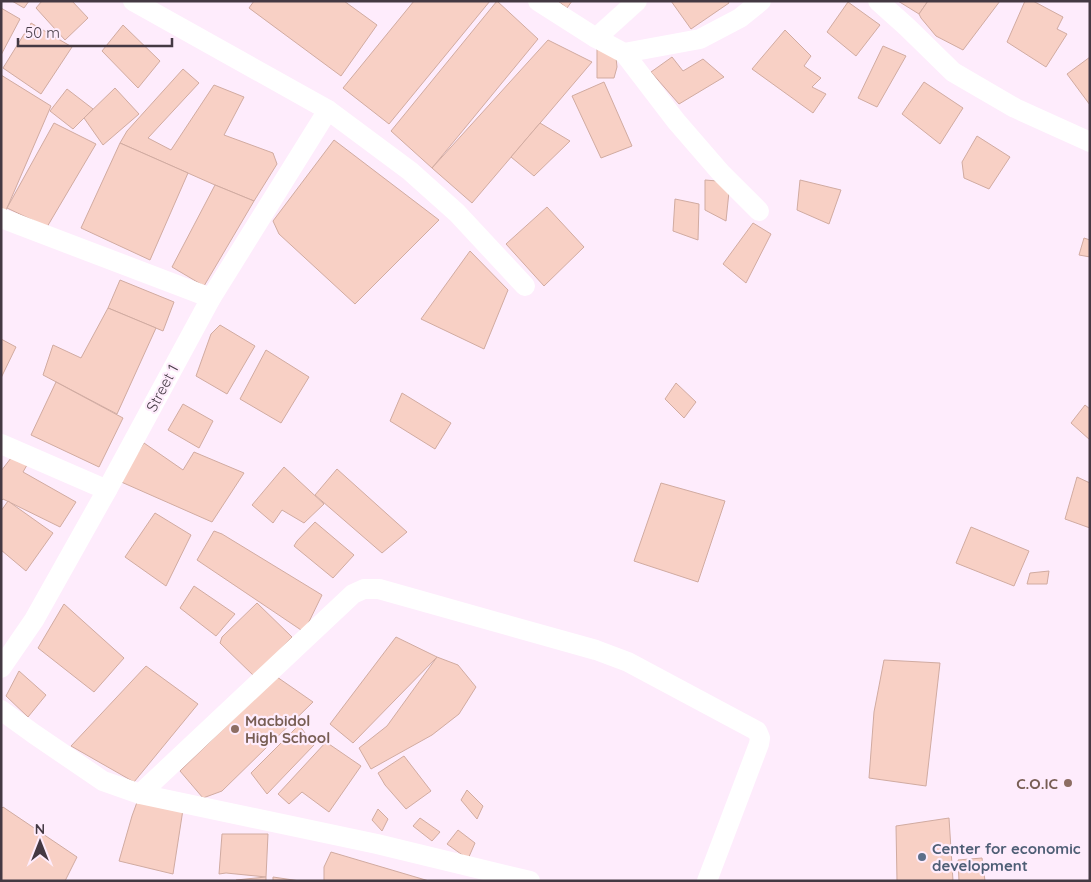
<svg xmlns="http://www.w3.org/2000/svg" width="1091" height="882" font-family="Quicksand,sans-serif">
<rect width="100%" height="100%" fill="#feecfc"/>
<g fill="#f8d0c5" stroke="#d1aba1">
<path d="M12,1H29L24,8Z"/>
<path d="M42,1H72L88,18L65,40L36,8Z"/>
<path d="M254,1H344L377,25L341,76L249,8Z"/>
<path d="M414,1H490L389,124L343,88Z"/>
<path d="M497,1L538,39L432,168L391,131Z"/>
<path d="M558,1H572L567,8Z"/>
<path d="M671,1H728L729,3L691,29Z"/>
<path d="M898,1H928L919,14Z"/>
<path d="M928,1H1000L963,50L936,36L921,18L919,14Z"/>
<path d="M1025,1H1033L1063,17L1057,29L1067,34L1046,67L1007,42Z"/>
<path d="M848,2L880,25L856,56L827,32Z"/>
<path d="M1,8L20,19L1,55Z"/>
<path d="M31,23L72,47L41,94L3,68Z"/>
<path d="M123,25L160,61L138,88L102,51Z"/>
<path d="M785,30L811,56L804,66L821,78L812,87L826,94L813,113L752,69Z"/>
<path d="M548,40L592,62L472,203L432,168Z"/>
<path d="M883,46L906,56L877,107L858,98Z"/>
<path d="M597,47L615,48L617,67L614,78H597Z"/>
<path d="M672,57L683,71L703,59L724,77L679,104L651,72Z"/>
<path d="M1090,57V105L1067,74Z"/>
<path d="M183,69L199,83L148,138L171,150L214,85L244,97L224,135L273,153L277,164L254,201L215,185L120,143L127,131Z"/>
<path d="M1,75L51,106L4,215L1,213Z"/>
<path d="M604,82L632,146L601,158L572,96Z"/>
<path d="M924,82L963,108L940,144L902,114Z"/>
<path d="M115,88L139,114L103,145L84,118Z"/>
<path d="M67,89L93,109L73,129L50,111Z"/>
<path d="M54,123L96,144L47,227L7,208Z"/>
<path d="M540,123L570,141L534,176L511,157Z"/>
<path d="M977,136L1010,157L989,189L964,178L962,162Z"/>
<path d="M334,140L439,220L355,304L279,234L273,221Z"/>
<path d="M120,143L188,173L150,260L81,228Z"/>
<path d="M705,180L730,182L726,221L705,210Z"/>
<path d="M800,180L841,190L829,224L797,210Z"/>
<path d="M215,185L254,201L204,286L172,267Z"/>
<path d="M675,199L699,204L698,240L673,231Z"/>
<path d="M547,207L584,247L544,286L506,244Z"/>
<path d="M753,223L771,234L746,283L723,264Z"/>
<path d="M1084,238L1090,240V257L1079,255Z"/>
<path d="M470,251L508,290L484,349L421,319Z"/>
<path d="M120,280L174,302L163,331L108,308Z"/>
<path d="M108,308L156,328L117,414L43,375L53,345L81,358Z"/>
<path d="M220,325L255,346L227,394L196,376L211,334Z"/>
<path d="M1,339L16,347L1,378Z"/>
<path d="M266,350L309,377L281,423L240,399Z"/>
<path d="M56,382L123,418L99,467L31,435Z"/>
<path d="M676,383L696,402L684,418L665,399Z"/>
<path d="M402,393L451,423L435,449L390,421Z"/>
<path d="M183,404L213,421L199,448L168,430Z"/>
<path d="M1085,405L1090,409V440L1071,423Z"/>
<path d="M144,443L183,470L194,452L244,473L212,522L119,481Z"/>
<path d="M11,458L27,465L23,472L76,502L60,527L3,499L1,501V471Z"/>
<path d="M284,467L324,504L304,523L282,510L273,523L252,505Z"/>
<path d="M337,469L407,532L382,553L315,495Z"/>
<path d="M1077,477L1090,483V528L1065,519Z"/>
<path d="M661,483L725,501L698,582L634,561Z"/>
<path d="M8,501L53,533L26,571L1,550V511Z"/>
<path d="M155,513L191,535L166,586L125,557Z"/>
<path d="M315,522L354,555L333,578L294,546L297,541Z"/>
<path d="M971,527L1029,551L1014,586L956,563Z"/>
<path d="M214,531L222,534L322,595L304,632L197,560Z"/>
<path d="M1049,571L1047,584H1027L1030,573Z"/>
<path d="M194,586L235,614L216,636L180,608Z"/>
<path d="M257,603L292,637L255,677L220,643L222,637Z"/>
<path d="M64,604L124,658L94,692L38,648Z"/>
<path d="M396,637L437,657L353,743L330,724Z"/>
<path d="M437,657L458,665L476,687L459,714L432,735L371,769L359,748L387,726Z"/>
<path d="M884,660L940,663L926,786L869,778L874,712Z"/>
<path d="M146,666L198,704L134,782L71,746Z"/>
<path d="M19,671L46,695L28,717L6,696Z"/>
<path d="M277,677L313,702L222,791L203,798L180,771Z"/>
<path d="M299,725L314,745L267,794L251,773Z"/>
<path d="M326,742L361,766L329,812L302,792L289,804L278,794Z"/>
<path d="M404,756L431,791L406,809L385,785L378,773Z"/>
<path d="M467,790L483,806L477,819L461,800Z"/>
<path d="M140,794L184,803L173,874L119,861L132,816Z"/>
<path d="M3,807L77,857L65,881H1V809Z"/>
<path d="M378,809L388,819L382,831L372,820Z"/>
<path d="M420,818L440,832L432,841L413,826Z"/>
<path d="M949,818L953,881H897L896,826Z"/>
<path d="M458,830L475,843L468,859L447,844Z"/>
<path d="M222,834H268L266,877L226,873L219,874Z"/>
<path d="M331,852L429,881H324V867Z"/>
<path d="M982,858L985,881H959L958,860Z"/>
<path d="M266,877V881H236V880Z"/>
<path d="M273,877L300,881H273Z"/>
</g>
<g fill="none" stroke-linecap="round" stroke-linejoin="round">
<g stroke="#fff" stroke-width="20">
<path d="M133,1L328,110L410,171L457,213L525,286"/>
<path d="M538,1L596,38L624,53L700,39L740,18L761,1"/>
<path d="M878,1L907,27L953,72L1015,108L1090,142"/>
<path d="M596,38L637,1"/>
<path d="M624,53L676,121L721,173L759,211"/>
<path d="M1,218L211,298"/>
<path d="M1,444L107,490"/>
<path d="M1,668L34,620L107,490L211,298L328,110"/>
<path d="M1,710L34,734L103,781L140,794L377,844L530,881"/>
<path d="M140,794L353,594L364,589H379L596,650L628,662L757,731L760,738L759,744L707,881"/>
</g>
</g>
<g fill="#8d6e63" stroke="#feecfc" stroke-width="2">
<circle cx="235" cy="729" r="5"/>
<circle cx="1068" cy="783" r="5"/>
</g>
<circle fill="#5c6f8a" stroke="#feecfc" stroke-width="2" cx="922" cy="857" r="5"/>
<g text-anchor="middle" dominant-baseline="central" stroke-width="4.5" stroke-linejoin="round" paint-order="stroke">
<g font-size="15" fill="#443943" stroke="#feecfc">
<text transform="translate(162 388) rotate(-62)">Street 1</text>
</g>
<g font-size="15" font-weight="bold" fill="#785e54" stroke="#feecfc" text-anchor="start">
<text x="245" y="720">Macbidol<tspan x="245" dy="17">High School</tspan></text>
<text x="1058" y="783" text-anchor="end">C.O.IC</text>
</g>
<g font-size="15" font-weight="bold" fill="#4e5e75" stroke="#feecfc" text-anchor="start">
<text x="932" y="848">Center for economic<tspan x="932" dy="17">development</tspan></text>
</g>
</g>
<rect width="1091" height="882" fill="none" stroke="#443943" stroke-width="5"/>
<g transform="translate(40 842)" stroke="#feecfc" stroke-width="4" paint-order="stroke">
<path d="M0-4L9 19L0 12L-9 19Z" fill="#443943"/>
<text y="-8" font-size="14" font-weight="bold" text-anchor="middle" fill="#443943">N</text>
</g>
<path d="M18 38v8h154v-8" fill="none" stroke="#443943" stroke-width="2.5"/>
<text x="25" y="38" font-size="15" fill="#443943" stroke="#feecfc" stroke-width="4" paint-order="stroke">50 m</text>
</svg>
